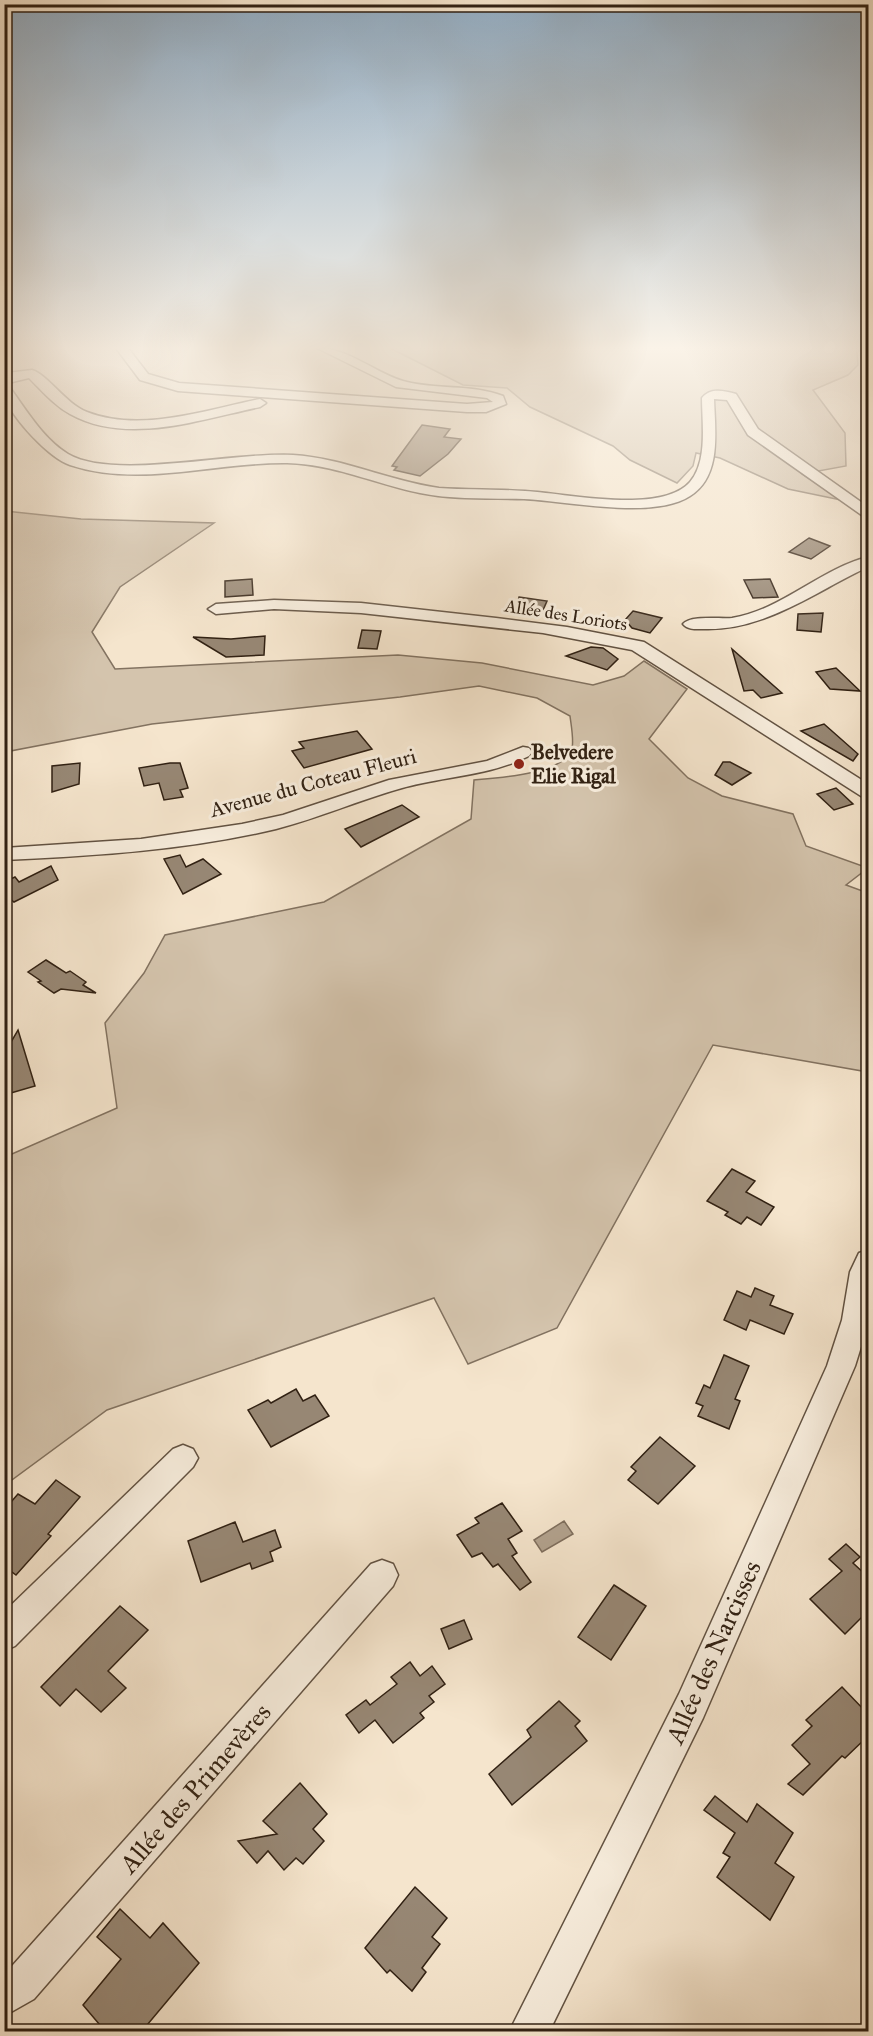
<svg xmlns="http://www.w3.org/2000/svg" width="873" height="2036" font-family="'IM FELL Great Primer',serif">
<rect width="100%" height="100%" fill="#f5e5cd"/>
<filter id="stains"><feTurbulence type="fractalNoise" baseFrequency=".00333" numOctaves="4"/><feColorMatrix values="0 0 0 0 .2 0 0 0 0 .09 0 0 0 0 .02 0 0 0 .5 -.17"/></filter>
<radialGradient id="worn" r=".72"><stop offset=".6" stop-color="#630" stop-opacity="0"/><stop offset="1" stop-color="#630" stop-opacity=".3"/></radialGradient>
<g fill="#d4c4ad" stroke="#827260" stroke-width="1.5">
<path d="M390,348H868V349L857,351L858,365L848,375L813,390L845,433L846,466L802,474L841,500L788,489L720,458L696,453L693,466L677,483L630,460L613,446L530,407L507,388L463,385Z"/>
<path d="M5,511L81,519L214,523L120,587L92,632L115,669L398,655L482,663L593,685L624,676L644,661L687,689L649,739L688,778L722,796L793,814L806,846L868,868L846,885L868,893V1072L713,1045L557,1328L468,1364L434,1298L107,1410L5,1485V1157L117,1108L105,1023L144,973L165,935L324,902L471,819L474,780C496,778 560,774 571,752C575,744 571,725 570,716L537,698L479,686L400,697L152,724L5,752Z"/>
</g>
<path fill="#b2a28e" stroke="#7e6e5d" stroke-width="1.5" d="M564,1521L573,1534L542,1552L534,1540Z"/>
<g fill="#978774" stroke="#312113" stroke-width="1.5">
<path d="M422,425L450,429L444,437L461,439L448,454L420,476L394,470L397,467L392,466Z"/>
<path d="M809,538L830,546L811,559L789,552Z"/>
<path d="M252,579L253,595L225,597V581Z"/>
<path d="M770,579L778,597L753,598L744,580Z"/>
<path d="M519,597L547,601L540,617L515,614Z"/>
<path d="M633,611L662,618L650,633L632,628L625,620Z"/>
<path d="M823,613L821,632L797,630L798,614Z"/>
<path d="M362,630L381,631L377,649L358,648Z"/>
<path d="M265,636L264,655L226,657L193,637L231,639Z"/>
<path d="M591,647L603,648L618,659L607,670L566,656Z"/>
<path d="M732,649L782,693L761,698L753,690L744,691Z"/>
<path d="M836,668L860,691L830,689L816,672Z"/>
<path d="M824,724L858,754L853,761L801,731Z"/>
<path d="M357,731L372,749L304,768L292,751L304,748L299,742Z"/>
<path d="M723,762H730L751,773L732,785L715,775Z"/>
<path d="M80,763L79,784L52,792V766Z"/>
<path d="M170,763H180L188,788L180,790L183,797L164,800L159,783L144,786L139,768Z"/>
<path d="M836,788L853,804L834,810L817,794Z"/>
<path d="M402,805L419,817L361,847L345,829Z"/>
<path d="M180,855L186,867L203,859L221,874L183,894L164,859Z"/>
<path d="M51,866L58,880L14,902L4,894V882L15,877L19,882Z"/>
<path d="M46,960L66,973L70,971L86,982L83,985L96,993L61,989L54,993L38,982L41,981L28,972Z"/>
<path d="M18,1030L35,1086L4,1095V1054Z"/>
<path d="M732,1169L755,1181L746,1192L774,1207L761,1225L747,1217L741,1224L725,1215L728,1212L707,1201Z"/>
<path d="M755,1288L774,1296L770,1305L793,1314L784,1334L750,1320L746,1330L724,1320L737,1291L751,1297Z"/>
<path d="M724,1355L749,1366L735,1399L740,1401L729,1429L698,1416L703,1406L696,1403L704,1385L710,1388Z"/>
<path d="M296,1389L303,1401L315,1395L329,1416L271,1447L248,1410L268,1400L271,1403Z"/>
<path d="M660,1437L695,1466L658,1504L628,1480L636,1471L631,1467Z"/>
<path d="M56,1480L80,1497L48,1534L51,1536L16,1575L4,1566V1510L18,1494L35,1504Z"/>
<path d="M502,1503L522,1531L508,1539L517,1553L512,1556L531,1582L520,1590L498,1564L493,1567L482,1553L472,1557L457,1535L479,1523L475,1518Z"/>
<path d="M235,1522L243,1542L275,1530L281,1547L270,1552L273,1561L252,1569L250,1563L201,1582L188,1541Z"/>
<path d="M846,1544L860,1557L853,1563L868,1577V1611L845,1634L810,1599L842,1571L829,1559Z"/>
<path d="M614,1585L646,1606L611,1660L578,1637Z"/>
<path d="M120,1606L148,1630L108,1671L126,1688L101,1712L76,1689L60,1706L41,1687Z"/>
<path d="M464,1620L472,1639L449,1649L441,1629Z"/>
<path d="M410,1662L420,1676L432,1666L445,1684L429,1696L434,1702L420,1713L424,1718L393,1743L375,1720L359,1733L346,1715L366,1700L370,1705L397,1684L391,1677Z"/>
<path d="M842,1687L868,1714V1736L845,1758L842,1756L803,1795L788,1784L810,1764L792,1745L812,1726L806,1720Z"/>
<path d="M559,1701L580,1721L575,1726L587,1741L512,1805L489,1774L531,1737L527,1730Z"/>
<path d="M300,1783L327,1814L313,1829L324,1841L303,1864L296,1858L284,1870L268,1851L257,1863L238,1841L277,1834L263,1821Z"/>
<path d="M715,1796L747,1822L757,1804L793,1833L775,1863L794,1877L770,1920L717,1877L730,1857L723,1853L735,1833L704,1810Z"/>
<path d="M415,1887L447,1918L432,1937L440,1944L422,1968L426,1972L412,1991L390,1970L387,1973L365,1948Z"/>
<path d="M120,1909L150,1938L163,1923L199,1963L142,2031H105L83,2005L121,1959L97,1937Z"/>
</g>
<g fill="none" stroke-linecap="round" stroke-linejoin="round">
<g stroke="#625242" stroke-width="3">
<g id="minor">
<path d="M116,348H128L148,374L179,383L467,404L493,402L487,398L396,387L317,348C349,348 373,372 403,381C435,390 472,384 503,396L506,404L486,412H467L178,391L140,380Z"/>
<path d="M32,370C47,374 66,404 87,412C141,433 206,410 260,399L266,403L260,407C202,419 127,446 70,414C54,405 42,391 29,378L4,384L7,373Z"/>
<path d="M4,384L8,385C26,409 42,438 68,454C114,481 235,451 293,455C343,458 389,481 439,488C468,490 497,489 525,491C565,493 661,515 690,482C708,461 702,423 702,398C711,387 724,391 736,394L758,429L868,507V517L863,516L748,435L727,400L714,399C715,431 722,476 690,496C653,520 568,501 524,499C490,498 454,500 420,493C376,484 333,464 287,463C217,462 139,488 70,465C49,458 13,419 5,398C4,394 4,388 4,384Z"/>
<path d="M868,557V567C816,591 765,631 704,629C696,629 688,630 683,624C690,615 720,619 732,618C782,610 820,569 868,557Z"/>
<path d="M274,600L361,603L496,618L567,627L644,642L868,784V798L861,796L632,650L543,633L361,613L274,609L216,614L208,609L216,604Z"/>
<path d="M523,747L529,748L532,752L529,756C489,776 445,776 402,788C359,800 319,818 276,829C187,850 96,856 4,860V848L141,839L242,824L283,815L389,780L487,761Z"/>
<path d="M868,1250V1324L855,1366L703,1718L549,2032H509L679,1694L827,1366L842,1320L850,1272L859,1253Z"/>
<path d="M183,1445L193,1449L198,1458L193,1467L15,1646L4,1651V1612L173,1449Z"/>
<path d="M382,1560L393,1564L398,1575L393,1586L34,1999L4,2016V1975L371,1564Z"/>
</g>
</g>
<use href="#minor" fill="#f8eede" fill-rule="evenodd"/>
</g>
<linearGradient id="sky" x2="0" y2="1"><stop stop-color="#92adc4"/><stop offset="0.55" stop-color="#faf3e8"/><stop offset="1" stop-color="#faf3e8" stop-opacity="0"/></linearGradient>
<rect width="873" height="633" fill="url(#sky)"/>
<circle fill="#8f2418" stroke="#f8eede" stroke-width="2" cx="519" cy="764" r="6"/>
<g text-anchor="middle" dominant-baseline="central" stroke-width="6" stroke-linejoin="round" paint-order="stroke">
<g font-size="18" fill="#312113" stroke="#f8eede">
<text transform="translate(566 615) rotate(9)">Allée des Loriots</text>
</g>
<g font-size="21" font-weight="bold" fill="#312113" stroke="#f8eede" text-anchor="start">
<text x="531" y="752">Belvedere<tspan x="531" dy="24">Elie Rigal</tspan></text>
</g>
<g font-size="21" fill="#312113" stroke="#f8eede">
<text transform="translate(313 783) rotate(-15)">Avenue du Coteau Fleuri</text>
</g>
<g font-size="26" fill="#312113" stroke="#f8eede">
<text transform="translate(713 1652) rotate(-66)">Allée des Narcisses</text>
<text transform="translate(195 1788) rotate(-49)">Allée des Primevères</text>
</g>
</g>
<rect width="873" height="2036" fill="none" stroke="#f5e5cd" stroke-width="24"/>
<rect x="6" y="6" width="861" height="2024" fill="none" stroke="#312113" stroke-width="3"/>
<rect x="12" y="12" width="849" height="2012" fill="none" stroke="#312113" stroke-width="1.5"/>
<rect width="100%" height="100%" filter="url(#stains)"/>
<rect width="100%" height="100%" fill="url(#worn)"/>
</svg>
